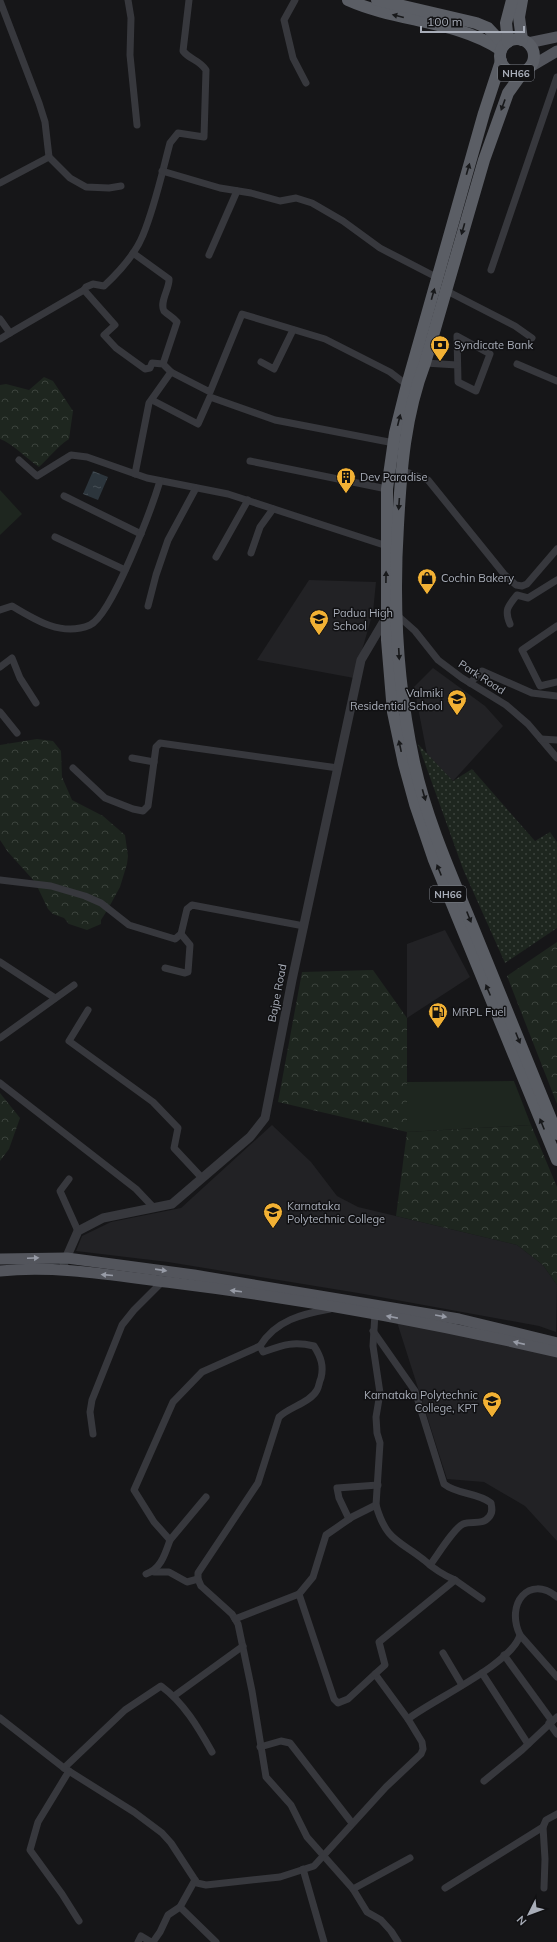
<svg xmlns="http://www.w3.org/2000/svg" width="557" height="1942" font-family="Mulish,sans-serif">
<defs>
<pattern id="grass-dots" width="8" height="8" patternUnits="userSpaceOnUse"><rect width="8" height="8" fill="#1e261f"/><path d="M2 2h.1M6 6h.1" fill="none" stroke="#3c433d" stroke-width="1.8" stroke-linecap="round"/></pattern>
<pattern id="forest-crowns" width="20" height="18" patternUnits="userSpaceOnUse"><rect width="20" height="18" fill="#1e261f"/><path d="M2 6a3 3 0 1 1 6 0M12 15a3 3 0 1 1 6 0" fill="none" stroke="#3c433d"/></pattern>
<pattern id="water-ripples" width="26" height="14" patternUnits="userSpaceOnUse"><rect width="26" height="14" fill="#2c353c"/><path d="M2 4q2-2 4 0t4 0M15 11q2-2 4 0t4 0" fill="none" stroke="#485056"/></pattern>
</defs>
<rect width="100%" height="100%" fill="#161618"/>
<g fill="#222225">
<path d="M309,580L376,582L373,612L354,678L257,660Z"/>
<path d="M433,668L485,706L503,726L453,781L427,754L414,687Z"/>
<path d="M445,930L470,977L407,1018V944Z"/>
<path d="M272,1125L311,1162L337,1196L358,1207L517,1245L543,1265L557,1285L556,1332L539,1326L358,1293L168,1262L76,1251L82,1236L111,1222L181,1208Z"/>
<path d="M396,1319L557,1356V1541L525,1506L484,1482L447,1479Z"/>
</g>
<path fill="url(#grass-dots)" d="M418,744L453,781L472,769L535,841L550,832L557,842V928L505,963L463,869Z"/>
<g fill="url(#forest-crowns)">
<path d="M44,377L53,381L73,411L69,439C57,447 50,457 39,467C27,459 12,443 0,439V385L6,384L29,390Z"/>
<path d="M37,739L53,741L61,751L62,777L72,800L103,816L125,835L128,856L127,864L120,887L108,909L101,920V924L87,930L69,924L64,918L53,914L48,909L35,882L8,852L0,840V745Z"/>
<path d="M557,942V1104L507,976Z"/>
<path d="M373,970L407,1018V1132L531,1125L557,1187V1285L543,1265L517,1245L396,1216L407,1132L278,1102L302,972Z"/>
<path d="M0,1093L20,1118L9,1149L0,1161Z"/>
</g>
<g fill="#1e261f">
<path d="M0,490L22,514L0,535Z"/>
<path d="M514,1081L531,1125L407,1132V1082Z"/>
</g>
<path fill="url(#water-ripples)" d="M93,471L108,477L98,500L83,494Z"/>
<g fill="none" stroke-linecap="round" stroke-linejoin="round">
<g stroke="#37383d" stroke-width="7">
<path d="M128,0L131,18L130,55L137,125"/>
<path d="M189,0L183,51C190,60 198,59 206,70L204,137L178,133L170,143C162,173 155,206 143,235C135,255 119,272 104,286L93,284L86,287L84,290L115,325L104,335L116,348L145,369L150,368L152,363L163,364L171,372L210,392L242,314L325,339L390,372L407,385"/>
<path d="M295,0L284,20L293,58L306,83"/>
<path d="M0,1L39,103L45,122L49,157L70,178L86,187L109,188L121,186"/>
<path d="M162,171L220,188L251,193L280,201L296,198L312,203L343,221L380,248L438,278"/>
<path d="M0,183L49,157"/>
<path d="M133,253L169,279C170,288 159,302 164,311C168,315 173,317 177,322L163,364"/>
<path d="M209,255L237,191"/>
<path d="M491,270L557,77"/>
<path d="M445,290L515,326L532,338"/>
<path d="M0,319L10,333L0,339"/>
<path d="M10,333L84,290"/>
<path d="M457,336L490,354L476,391L458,382Z"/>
<path d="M261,362L274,369L293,330"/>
<path d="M425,363L457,365"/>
<path d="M517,364L557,381"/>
<path d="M152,400L198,424L210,397L275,420L394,443"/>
<path d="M19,460L37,476L71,455L87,457L147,478L228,494L387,546"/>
<path d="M250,461L387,489"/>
<path d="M401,470L428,480L504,574L516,585L522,586L527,584L557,549"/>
<path d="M135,474L149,403L171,372"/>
<path d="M64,496L141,534"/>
<path d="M55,537L125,570"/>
<path d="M251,553L260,527L273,509"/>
<path d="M216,557L248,500"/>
<path d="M148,606L156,575L168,540L196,488"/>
<path d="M0,610L12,606C35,620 62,637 90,625C112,615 152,507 160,481"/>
<path d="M397,615L415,631L438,660L462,678L506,705L528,724L557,758"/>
<path d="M510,624C504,610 508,606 517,595L528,598L557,580"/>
<path d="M557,626L522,650L540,686L557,682"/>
<path d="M0,667L12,658L20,678L36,703"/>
<path d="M470,683L482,671L532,693L557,696"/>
<path d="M0,712L17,733"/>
<path d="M541,739L557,740"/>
<path d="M132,758L154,762"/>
<path d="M73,768L105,798L133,809L143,811L148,806L156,747L160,743L338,768"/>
<path d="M0,880L51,886L85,896L101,903L129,925L175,939L181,934"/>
<path d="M0,962L55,998"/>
<path d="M165,968L185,973L188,972L190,945L181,934L187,909L192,905L304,926"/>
<path d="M88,1010L69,1041L153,1102L178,1128L174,1148L202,1178"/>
<path d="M0,1038L74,985"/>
<path d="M0,1083L136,1189L154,1208"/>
<path d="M69,1179L60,1191L78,1231"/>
<path d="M330,1309C302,1314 276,1320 260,1346L263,1352C283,1345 293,1341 314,1346C321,1357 324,1366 321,1378C319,1382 319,1387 317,1390C310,1403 289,1407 279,1417L258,1483L198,1573V1579L201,1586L232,1614L238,1624L252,1691L266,1777L291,1805L307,1837L353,1889L367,1912L381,1920L391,1931L398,1942"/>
<path d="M373,1331L415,1391L444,1484C458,1495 477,1492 491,1503C492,1508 493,1513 489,1517C482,1526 472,1520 463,1524C454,1528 437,1556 430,1565"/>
<path d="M93,1434L90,1412L92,1400L122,1325L134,1310L163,1281"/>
<path d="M349,1519L339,1498L337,1488L378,1485"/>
<path d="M170,1540L206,1497"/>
<path d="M154,1572H169L187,1582L198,1579"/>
<path d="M146,1574C161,1569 165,1554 170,1540L154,1522L134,1490L173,1402L202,1372L260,1346"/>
<path d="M455,1580L482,1599"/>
<path d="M299,1594L313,1577L326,1535L352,1517L376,1505"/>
<path d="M235,1619L299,1594L334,1699L338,1703L348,1699L375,1674L408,1719"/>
<path d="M520,1635L557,1677"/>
<path d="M443,1653L462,1685"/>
<path d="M504,1655L552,1721"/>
<path d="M482,1673L528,1744"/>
<path d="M375,1674L385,1665L379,1642L455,1580C443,1575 434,1569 424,1560C399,1540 386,1541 376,1505L380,1443L377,1433L376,1417L380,1393L373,1346L375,1313"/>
<path d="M174,1696L243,1646"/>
<path d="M0,1718L64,1768L134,1812L162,1833L171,1843L197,1883L206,1885L280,1877L314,1866L386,1787L421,1754L423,1749L422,1742L408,1719C432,1700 512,1664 520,1635C505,1604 529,1574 557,1597"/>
<path d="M549,1723L557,1734"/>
<path d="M260,1747L281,1741L290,1743L352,1823"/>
<path d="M64,1768L125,1710L161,1686C184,1703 198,1727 212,1752"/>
<path d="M69,1771L38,1822L30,1850L62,1894L79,1921"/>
<path d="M484,1781L522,1750L557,1717"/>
<path d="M303,1869L324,1942"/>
<path d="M445,1888L543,1827"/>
<path d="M544,1888L545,1859L543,1827L546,1820L557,1814"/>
<path d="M353,1889L410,1858"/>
<path d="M180,1907L216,1942"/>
<path d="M138,1942L141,1936L151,1942"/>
<path d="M153,1942L160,1932L168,1915L180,1907L195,1880"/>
</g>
<path stroke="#37383d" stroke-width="9" d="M64,1263L78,1231L103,1218L172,1204L250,1137L265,1118L292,980L361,660L387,616"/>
<g stroke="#53555c" stroke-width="11">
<path d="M528,43L557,37"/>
<path d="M530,67L557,51"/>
<path d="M0,1259L67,1258L194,1275L459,1319L557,1343"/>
<path d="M0,1271C57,1265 117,1276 174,1283C303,1299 430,1322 557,1352"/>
</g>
<g stroke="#5b5e65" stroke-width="12">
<path d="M348,0C397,22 456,20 501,50"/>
<path d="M377,0L476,23L488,28L504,45"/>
<circle cx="517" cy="56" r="17"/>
<path d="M522,40L519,17L522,0"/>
<path d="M508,42L506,23L512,0"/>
<path d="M501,61L484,113L407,385L395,433L387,489V640L393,712L404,764L415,804L434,860L557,1160"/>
<path d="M523,72L508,93L484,160L425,363C405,415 401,469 398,525C393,604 397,684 414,762C426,818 450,872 472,925C500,995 529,1064 557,1134"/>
</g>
</g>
<defs><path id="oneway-solid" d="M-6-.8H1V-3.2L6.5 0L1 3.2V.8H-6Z"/></defs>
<g fill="#18191b">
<use href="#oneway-solid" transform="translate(398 16) rotate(-166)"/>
<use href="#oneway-solid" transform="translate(503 105) rotate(110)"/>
<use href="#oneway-solid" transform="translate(468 169) rotate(-74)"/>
<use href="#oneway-solid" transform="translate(463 229) rotate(106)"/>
<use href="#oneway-solid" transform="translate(433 294) rotate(-74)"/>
<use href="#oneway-solid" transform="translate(399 420) rotate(-76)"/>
<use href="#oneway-solid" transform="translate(399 504) rotate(94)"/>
<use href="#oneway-solid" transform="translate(386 577) rotate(-89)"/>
<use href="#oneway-solid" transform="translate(399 654) rotate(87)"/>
<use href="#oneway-solid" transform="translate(400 746) rotate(-102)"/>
<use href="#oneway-solid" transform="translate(424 795) rotate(74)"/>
<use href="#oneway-solid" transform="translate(439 870) rotate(-112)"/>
<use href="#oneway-solid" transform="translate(469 917) rotate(68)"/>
<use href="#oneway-solid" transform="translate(488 990) rotate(-113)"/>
<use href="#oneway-solid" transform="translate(518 1038) rotate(68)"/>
<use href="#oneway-solid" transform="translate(542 1124) rotate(-112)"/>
</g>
<g fill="#979ba6">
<use href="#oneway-solid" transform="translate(33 1258) rotate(-2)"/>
<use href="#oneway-solid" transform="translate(161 1270) rotate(8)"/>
<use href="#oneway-solid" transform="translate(107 1275) rotate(-175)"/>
<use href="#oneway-solid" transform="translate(236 1291) rotate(-173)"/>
<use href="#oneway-solid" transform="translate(441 1316) rotate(10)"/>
<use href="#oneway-solid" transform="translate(392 1317) rotate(-169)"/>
<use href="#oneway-solid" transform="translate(519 1343) rotate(-167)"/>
</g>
<defs>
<g id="bank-pin" transform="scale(1)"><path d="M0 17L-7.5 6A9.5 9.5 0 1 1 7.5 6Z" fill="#f2b134" stroke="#111113"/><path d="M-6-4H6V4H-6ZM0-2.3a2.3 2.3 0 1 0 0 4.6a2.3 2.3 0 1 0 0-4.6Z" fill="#111"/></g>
<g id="building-pin" transform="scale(1)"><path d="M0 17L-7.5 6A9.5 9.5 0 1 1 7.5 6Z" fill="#f2b134" stroke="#111113"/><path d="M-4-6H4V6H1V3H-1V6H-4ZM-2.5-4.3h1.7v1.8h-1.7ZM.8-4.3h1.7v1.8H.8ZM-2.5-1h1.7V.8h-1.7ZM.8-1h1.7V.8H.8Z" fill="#111"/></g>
<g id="shop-pin" transform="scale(1)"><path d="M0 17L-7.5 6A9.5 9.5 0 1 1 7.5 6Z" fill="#f2b134" stroke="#111113"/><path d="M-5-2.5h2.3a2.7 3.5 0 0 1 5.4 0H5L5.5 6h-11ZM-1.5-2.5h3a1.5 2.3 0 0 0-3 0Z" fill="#111"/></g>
<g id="school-pin" transform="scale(1)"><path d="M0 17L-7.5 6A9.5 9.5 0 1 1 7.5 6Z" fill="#f2b134" stroke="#111113"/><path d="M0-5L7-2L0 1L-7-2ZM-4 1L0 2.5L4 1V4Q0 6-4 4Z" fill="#111"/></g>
<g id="fuel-pin" transform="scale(1)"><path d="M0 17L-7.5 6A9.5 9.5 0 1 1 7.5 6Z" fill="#f2b134" stroke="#111113"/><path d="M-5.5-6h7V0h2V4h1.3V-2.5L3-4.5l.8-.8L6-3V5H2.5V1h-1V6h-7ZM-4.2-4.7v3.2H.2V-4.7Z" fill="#111"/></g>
<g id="university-pin" transform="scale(1)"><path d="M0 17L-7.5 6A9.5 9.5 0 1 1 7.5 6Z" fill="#f2b134" stroke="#111113"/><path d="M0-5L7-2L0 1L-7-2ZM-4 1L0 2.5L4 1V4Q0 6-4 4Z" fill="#111"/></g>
</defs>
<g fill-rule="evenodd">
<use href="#bank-pin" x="440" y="345"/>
<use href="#building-pin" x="346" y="477"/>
<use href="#shop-pin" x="427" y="578"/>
<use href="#school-pin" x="319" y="619"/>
<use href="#school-pin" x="457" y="699"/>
<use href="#fuel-pin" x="438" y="1012"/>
<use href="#university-pin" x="273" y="1212"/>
<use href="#university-pin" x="492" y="1401"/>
</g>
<g text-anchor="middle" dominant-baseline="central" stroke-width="3" stroke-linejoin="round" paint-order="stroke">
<g fill="#111113" stroke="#7b7e86" stroke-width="1">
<rect x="498" y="65" width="36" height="16" rx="3"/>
<rect x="430" y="886" width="36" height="16" rx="3"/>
</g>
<g font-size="10" font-weight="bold" fill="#a8adb8">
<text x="516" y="73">NH66</text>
<text x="448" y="894">NH66</text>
</g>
<g font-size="11" fill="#a8adb8" stroke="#111113" text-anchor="start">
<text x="454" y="345">Syndicate Bank</text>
<text x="360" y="477">Dev Paradise</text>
<text x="441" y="578">Cochin Bakery</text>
<text x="333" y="613">Padua High<tspan x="333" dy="13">School</tspan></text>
<text x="443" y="693" text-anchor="end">Valmiki<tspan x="443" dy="13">Residential School</tspan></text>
<text x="452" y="1012">MRPL Fuel</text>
<text x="287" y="1206">Karnataka<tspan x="287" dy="13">Polytechnic College</tspan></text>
<text x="478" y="1395" text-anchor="end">Karnataka Polytechnic<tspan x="478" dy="13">College, KPT</tspan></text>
</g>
<g font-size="11" fill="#a8adb8" stroke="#111113">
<text transform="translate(482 677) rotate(33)">Park Road</text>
<text transform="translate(277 993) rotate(-79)">Bajpe Road</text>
</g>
</g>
<g transform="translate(529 1914) rotate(228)" stroke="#111113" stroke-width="3" paint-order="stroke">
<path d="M0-3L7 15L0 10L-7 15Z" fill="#a8adb8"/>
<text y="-6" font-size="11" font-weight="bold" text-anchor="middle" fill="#a8adb8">N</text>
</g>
<path d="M421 26v6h103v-6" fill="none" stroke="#a8adb8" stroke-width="2"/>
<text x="427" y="26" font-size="12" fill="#a8adb8" stroke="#111113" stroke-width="3" paint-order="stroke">100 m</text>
</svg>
